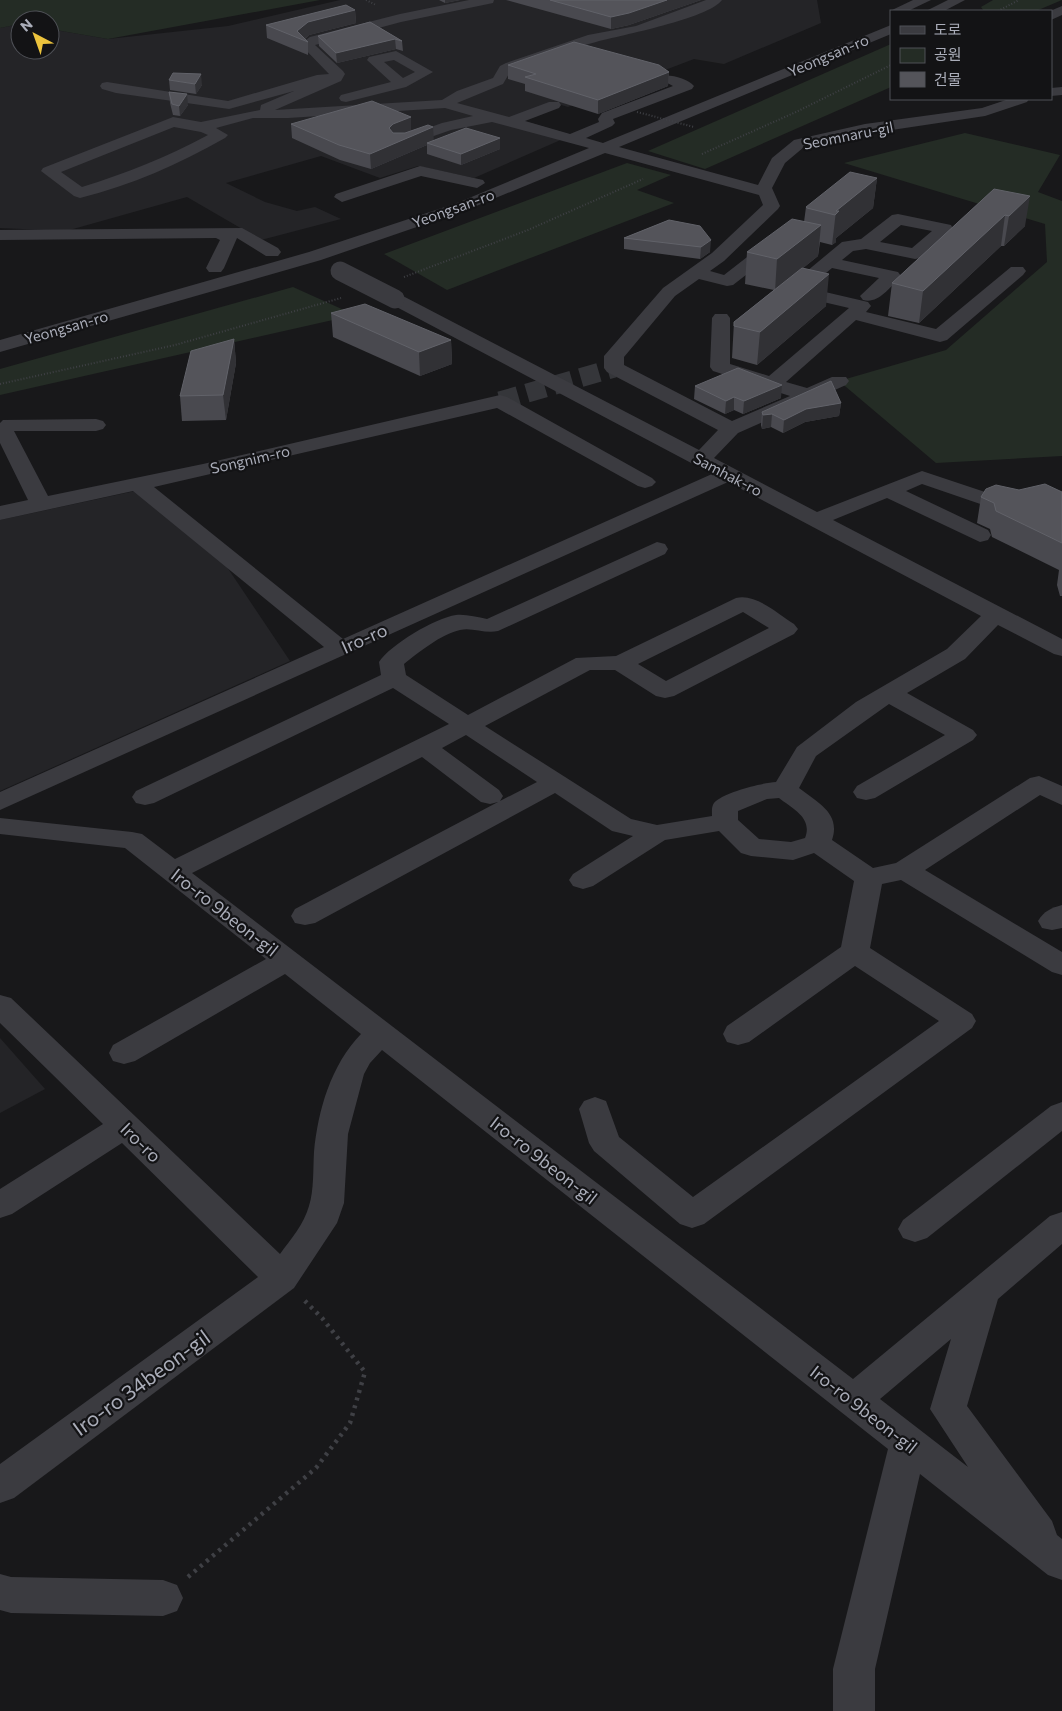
<svg xmlns="http://www.w3.org/2000/svg" width="1062" height="1711" font-family="Commissioner,'Noto Sans KR',sans-serif">
<rect width="100%" height="100%" fill="#18181a"/>
<g fill="#242427">
<path d="M340,0H817L821,23L724,64L694,59L568,107L555,103L514,118L572,135L474,178L418,166L380,178L321,156L226,183L265,202L297,211L315,207L341,219L261,240L187,197L66,231L0,228V28L20,24V50H50V29L108,39L228,26Z"/>
<path d="M135,491L223,561L290,661L0,791V520Z"/>
<path d="M0,1038L45,1089L0,1113Z"/>
</g>
<g fill="#242c25">
<path d="M0,0H320L108,39L50,29V20H20V24L0,28Z"/>
<path d="M993,0H1062L1036,11H984L981,7Z"/>
<path d="M891,44V87L705,169L648,151Z"/>
<path d="M965,133L1060,155L1038,192L1062,201V456L936,463L839,381L946,350L1047,262L1045,224L844,163Z"/>
<path d="M627,163L671,175L637,190L674,203L447,290L384,254Z"/>
<path d="M293,287L355,315L0,395V369Z"/>
</g>
<g fill="none" stroke-linecap="round" stroke-linejoin="round">
<path stroke="#35363a" stroke-width="19" stroke-dasharray="19 9" stroke-linecap="butt" d="M500,401L614,368"/>
<g stroke="#3f4045" stroke-width="2" stroke-dasharray="1 2" stroke-linecap="butt">
<path d="M366,0L376,5"/>
<path d="M998,11L1019,0"/>
<path d="M702,154L796,112L891,65"/>
<path d="M404,277L528,230L643,179"/>
<path d="M0,384L175,345L341,298"/>
</g>
<path stroke="#3f4045" stroke-width="4.5" stroke-dasharray="3 5" stroke-linecap="butt" d="M188,1577L316,1468L350,1423L365,1372L322,1318L303,1299"/>
<g fill="#3b3b40" fill-rule="evenodd">
<path d="M469,0H494L493,3L401,22L315,45L343,71L345,74L341,81L275,110L442,100L457,91L493,78L500,66L506,63L588,35L636,26L706,0H722C708,19 621,35 596,42C569,49 542,60 516,69L510,72L503,84L457,103L509,117L549,102H559L561,105L559,108L525,121L570,134L599,122L598,119L602,113L673,86L660,79L662,76C671,74 688,79 694,86L692,89L613,119L615,123L612,126L586,138L603,143L891,25V34L619,147L758,185L772,158L794,140L865,124L982,108L1009,99H1029L1027,102L985,116L865,134L804,147L785,163L772,188L780,206L778,209L724,261L710,271L724,275L769,240H781L784,244L781,248L733,285L727,286L699,279L675,296L624,357V365L732,421L790,396L713,371L710,367L712,318L715,314H727L730,318V364L769,376L849,308L789,294L786,290L789,286L842,242L861,239L892,215L898,214L951,225L953,229L921,258L915,259L866,249L853,251L842,260L898,272L901,276L898,280C888,289 878,304 863,300L860,296L879,278L832,268L808,288L868,302L871,306L866,312L936,329L1011,267H1023L1026,271L1023,275L947,340L940,342L856,320L786,382L807,388L832,377H846L849,381L846,385L738,433L714,458L817,512L922,471L994,495L1052,494L1062,496V510L1049,507L992,508L922,484L906,491L988,530L991,535L988,540L980,542L887,498L833,520L1062,639V656L1054,654L998,625L965,659L907,693L973,730L977,735L973,740L875,798L866,800L857,798L853,792L857,786L945,735L889,704L816,756L799,788C818,803 841,813 832,840L873,868L896,863L1030,778L1039,776L1062,786V805L1040,795L925,870L1062,952V975L1052,972L901,880L882,884L870,948L972,1014L976,1021L972,1028L704,1224L692,1228L680,1224L594,1151L589,1143L579,1109L584,1101L595,1097L606,1101L619,1137L693,1197L939,1021L855,966L749,1042L738,1045L727,1042L723,1034L727,1026L841,947L854,881L814,853L793,860L751,856L741,853L719,831L665,840L593,886L583,889L573,886L569,880L573,874L633,836L612,831L555,793L315,923L305,925L295,923L291,916L295,909L498,802L490,804L481,802L422,757L192,873L853,1379L1050,1216L1062,1212V1244L998,1299L967,1406L1052,1521L1057,1535L1062,1539V1580L1048,1575L920,1474L875,1669V1711H833V1669L888,1449L382,1050L370,1063L364,1074L348,1134L344,1203L337,1223L294,1288L14,1498L0,1503V1464L258,1277L122,1143L12,1214L0,1218V1189L103,1124L0,1023V995L11,998L280,1254C291,1239 304,1224 309,1206C314,1190 313,1169 314,1152C318,1110 331,1065 361,1034L285,974L135,1061L124,1064L113,1061L109,1053L113,1045L266,959L125,848L0,834V818L132,832L142,834L175,859L449,724L393,688L154,803L145,805L136,803L132,797L136,791L381,675L379,662C390,645 435,618 456,615C465,614 477,617 487,619L657,542L665,544L668,549L665,554L498,631C485,634 472,627 460,630C441,634 418,653 404,664L406,675L468,715L576,658L616,656L736,598C756,593 778,614 794,624L798,629L794,634L674,696L665,698L656,696L615,670H590L485,726L631,819L657,825L712,816C712,811 711,805 716,801C727,792 761,783 776,782L797,747L856,702L947,649L981,616L728,482L0,810V792L324,647L133,491L0,520V506L28,500L0,443V423L3,420L96,419L103,421L106,425L103,429L96,431H14L48,496L203,464L500,395L507,397L652,478L656,482L652,486L645,488L638,486L497,408L154,487L343,639L712,474L389,303L386,299L389,295H401L699,450L718,430L607,372L604,368V356L663,288L712,253L763,205L759,195L605,153L469,209L321,260L0,352V340L309,252L457,203L589,148L492,122L451,130L405,146H395L392,143L395,140L442,123L473,116L445,108L288,118H253L216,128L228,135L225,138C179,164 132,185 80,198L74,196L41,171L43,168L168,119L173,117L201,122L260,110L261,105L294,91L229,109L116,93L102,89L100,86L102,83L107,82L228,101L317,75L329,74L300,44L310,37L400,14ZM174,127L201,132L208,135C167,157 127,173 82,187L61,172ZM901,225L932,231L912,248L880,242ZM743,612L769,628L666,681L638,664ZM466,735L537,782L500,801L503,796L499,790L442,748ZM779,798C793,809 813,818 805,838L791,842L759,839L738,820V811L767,799ZM951,1339L930,1409L968,1467L880,1399Z"/>
<path d="M913,0H931L908,11H890Z"/>
<path d="M948,0H965L944,11H926Z"/>
<path d="M1062,6V15L1051,20L1050,11Z"/>
<path d="M396,51L433,72L406,87L346,102L341,101L339,98L341,95L391,82L367,60L369,57ZM394,60L415,72L403,78L384,62Z"/>
<path d="M1062,87V95L1051,96V88Z"/>
<path d="M420,166L483,180L485,183L477,188L421,176L342,202L334,197L336,194Z"/>
<path d="M242,228L278,248L281,252L278,256H266L237,238L224,268L221,272H209L206,268L220,240L216,238L0,240V230Z"/>
<path d="M1062,905V928L1052,930L1042,928L1038,921C1044,911 1051,908 1062,905Z"/>
<path d="M1062,1102V1131L927,1238L915,1242L903,1238L898,1229L903,1220L1051,1106Z"/>
<path d="M0,1574L11,1577L163,1580L177,1585L183,1598L177,1611L163,1616L11,1613L0,1610Z"/>
</g>
<path stroke="#3f4045" stroke-width="2" stroke-dasharray="1 2" stroke-linecap="butt" d="M637,112L694,127"/>
<path stroke="#3b3b40" stroke-width="19" d="M340,271L395,299"/>
</g>
<g fill="#49494f">
<path d="M439,0H460L445,3Z"/>
<path d="M506,0H701L629,25L611,29Z"/>
<path d="M355,10L356,23L309,35L305,39L308,42V55L267,38L266,25Z"/>
<path d="M370,22L402,41L403,51L396,49L337,63L319,46L318,36Z"/>
<path d="M508,65L669,72L668,86L598,114L525,91V84L508,79Z"/>
<path d="M169,80L202,85L196,94L170,90Z"/>
<path d="M169,92L188,105L180,116L173,115L170,103Z"/>
<path d="M291,124L411,131L434,140L500,138V149L461,165L427,154V145L371,169L340,160L292,138Z"/>
<path d="M877,178L873,208L836,238V242L832,245L820,242L818,256L803,268L826,306L757,365L732,358L734,322L774,290L745,284L747,252L804,222L806,207Z"/>
<path d="M994,189L1025,226L1004,246H1001L919,323L888,316L892,283Z"/>
<path d="M669,220L710,252L700,259L624,249V238Z"/>
<path d="M331,313L451,340L452,364L420,376L333,337Z"/>
<path d="M234,339L236,363L226,420L182,421L180,396Z"/>
<path d="M695,386L781,398L743,414L734,410L725,414L694,399Z"/>
<path d="M841,403L839,416L805,422L783,433L771,427L762,429L761,425L762,412Z"/>
<path d="M1019,490L1062,492V596H1060L1057,585L1059,570L992,537L990,529L977,523L981,497Z"/>
</g>
<g fill="#313135">
<path d="M445,0H460L445,3Z"/>
<path d="M667,0H701L629,25L611,29V17Z"/>
<path d="M355,10L356,23L309,35L303,40L297,31L308,22Z"/>
<path d="M395,39L396,49L337,63L336,53Z"/>
<path d="M669,72L668,86L598,114V100Z"/>
<path d="M201,74L202,85L196,94L195,84Z"/>
<path d="M187,94L188,105L180,116L179,106Z"/>
<path d="M411,117V132L394,139L389,128L393,124Z"/>
<path d="M433,127L434,142L427,143V145L371,169L370,154Z"/>
<path d="M500,138V149L461,165V154Z"/>
<path d="M877,178L873,208L836,238V242L832,245L836,211Z"/>
<path d="M1030,196L1025,226L1004,246L1009,216Z"/>
<path d="M1005,215L1001,246L919,323L923,291Z"/>
<path d="M821,225L818,256L775,291L777,259Z"/>
<path d="M711,240L710,252L700,259L701,247Z"/>
<path d="M829,274L826,306L757,365L760,332Z"/>
<path d="M234,339L236,363L226,420L223,395Z"/>
<path d="M451,340L452,364L420,376L419,352Z"/>
<path d="M782,385L781,398L743,414L744,401Z"/>
<path d="M734,397V410L725,414L726,401Z"/>
<path d="M841,403L839,416L805,422L783,433L784,420L806,409Z"/>
<path d="M772,414L771,427L762,429L763,415Z"/>
</g>
<g fill="#54545a" stroke="#616269">
<path d="M550,0H667L629,13L611,17Z"/>
<path d="M346,5L355,10L308,22L297,31L308,42L266,25Z"/>
<path d="M370,22L402,41L395,39L336,53L318,36Z"/>
<path d="M574,42L659,65L669,72L598,100L525,77L536,74L508,65Z"/>
<path d="M173,73L201,74L195,84L169,80Z"/>
<path d="M169,92L187,94L179,106L172,104Z"/>
<path d="M372,101L411,117L393,124L389,128L393,133H405L428,125L433,127L370,154L339,145L291,124Z"/>
<path d="M466,128L500,138L461,154L427,143Z"/>
<path d="M850,172L877,178L836,211H839L835,215L807,208L806,207Z"/>
<path d="M994,189L1030,196L1009,216L1005,215L923,291L892,283Z"/>
<path d="M792,219L821,225L777,259L747,252Z"/>
<path d="M669,220L700,226L711,240L701,247L624,238Z"/>
<path d="M802,268L829,274L760,332L734,326V322Z"/>
<path d="M365,304L451,340L419,352L331,313Z"/>
<path d="M234,339L223,395L180,396L191,351Z"/>
<path d="M738,368L782,385L744,401L734,397L726,401L695,386Z"/>
<path d="M831,381L841,403L806,409L784,420L772,414L763,415L762,412Z"/>
<path d="M1045,484L1062,492V543L996,511L994,503L981,497L986,489L996,485L1019,490Z"/>
</g>
<g text-anchor="middle" dominant-baseline="central" stroke-width="4.5" stroke-linejoin="round" paint-order="stroke">
<g font-size="15" fill="#aaadb9" stroke="#131315">
<text transform="translate(828 55) rotate(-23)">Yeongsan-ro</text>
<text transform="translate(848 135) rotate(-11)">Seomnaru-gil</text>
<text transform="translate(453 208) rotate(-20)">Yeongsan-ro</text>
<text transform="translate(66 327) rotate(-16)">Yeongsan-ro</text>
<text transform="translate(250 459) rotate(-13)">Songnim-ro</text>
<text transform="translate(728 474) rotate(28)">Samhak-ro</text>
</g>
<g font-size="18" fill="#aaadb9" stroke="#131315">
<text transform="translate(364 638) rotate(-24)">Iro-ro</text>
<text transform="translate(225 912) rotate(38)">Iro-ro 9beon-gil</text>
<text transform="translate(141 1142) rotate(44)">Iro-ro</text>
<text transform="translate(544 1160) rotate(38)">Iro-ro 9beon-gil</text>
<text transform="translate(864 1409) rotate(38)">Iro-ro 9beon-gil</text>
</g>
<g font-size="21" fill="#aaadb9" stroke="#131315">
<text transform="translate(141 1382) rotate(-36)">Iro-ro 34beon-gil</text>
</g>
</g>
<rect x="890" y="10" width="162" height="90" fill="#131315" stroke="#4f5157"/>
<rect x="900" y="26" width="25" height="8" fill="#3b3b40" stroke="#4f5157"/>
<text x="934" y="35" font-size="15" fill="#aaadb9">도로</text>
<rect x="900" y="48" width="25" height="15" fill="#242c25" stroke="#4f5157"/>
<text x="934" y="60" font-size="15" fill="#aaadb9">공원</text>
<rect x="900" y="72" width="25" height="15" fill="#54545a" stroke="#4f5157"/>
<text x="934" y="85" font-size="15" fill="#aaadb9">건물</text>
<g transform="translate(35 35) rotate(319)"><circle r="24" fill="#131315" stroke="#4f5157"/>
<path d="M0-4L9 19L0 12L-9 19Z" fill="#ecc33d"/>
<text y="-8" font-size="14" font-weight="bold" text-anchor="middle" fill="#aaadb9">N</text>
</g>
</svg>
